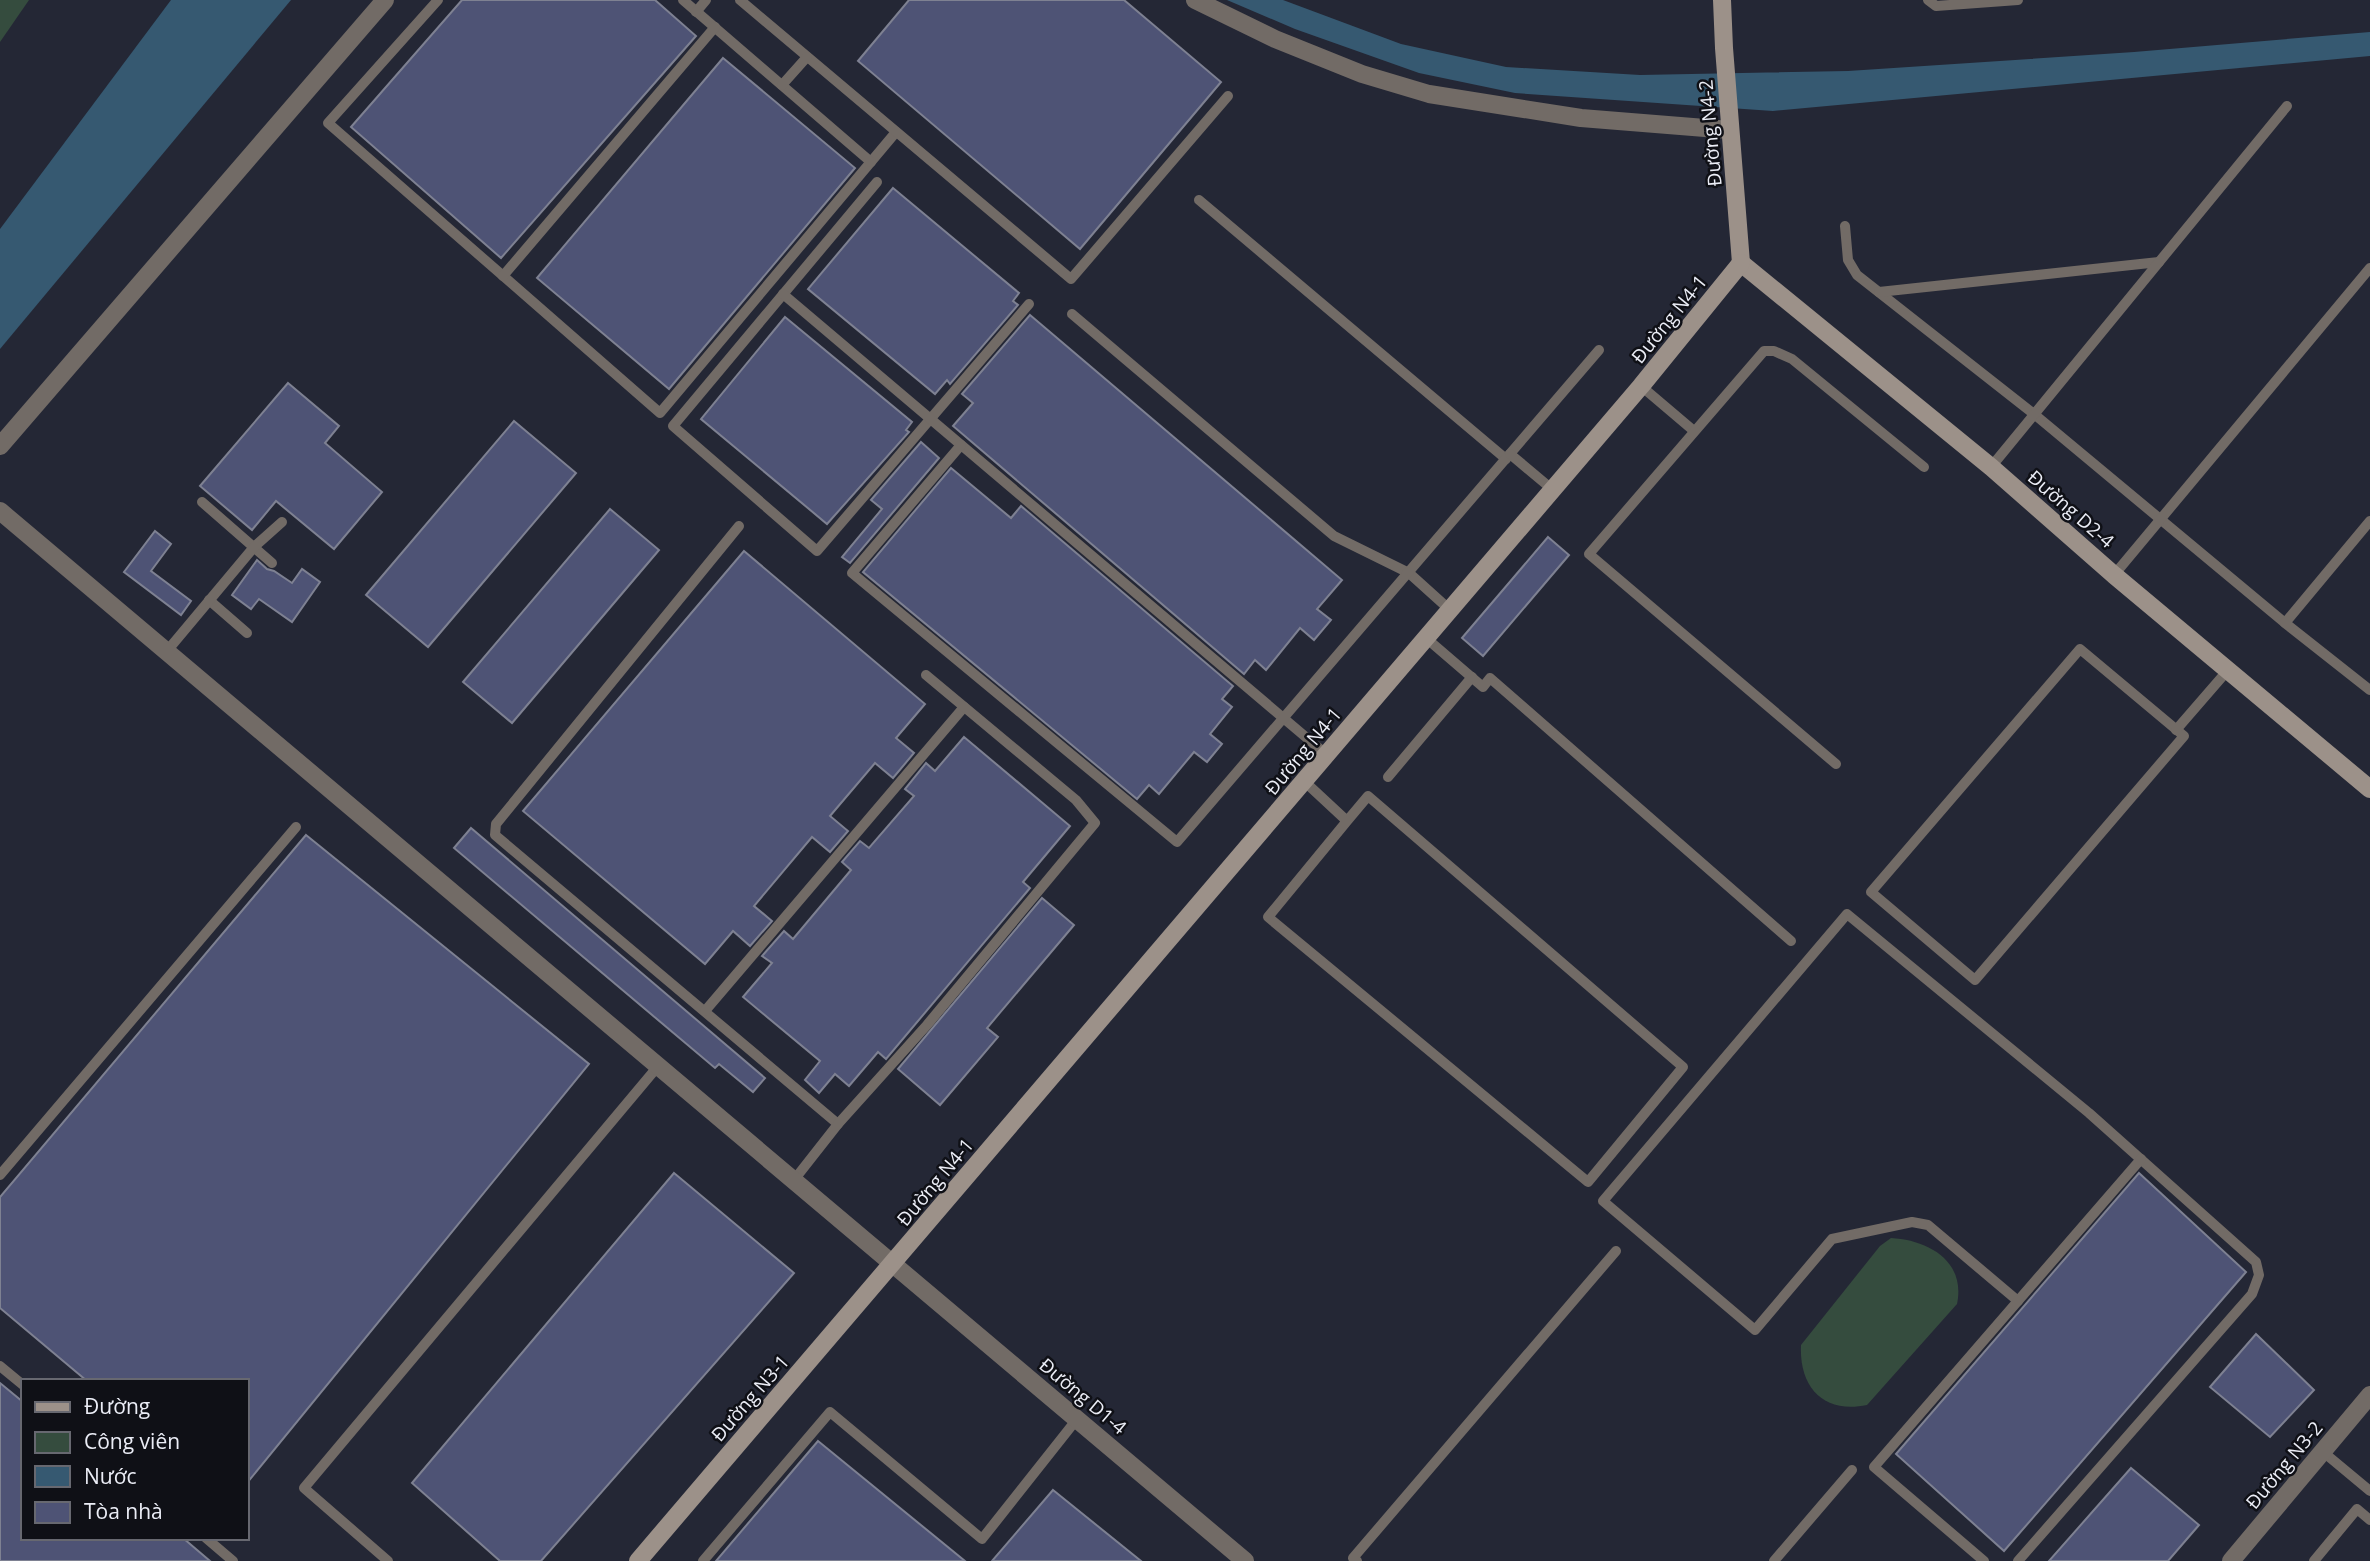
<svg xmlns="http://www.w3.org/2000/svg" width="2370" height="1561" font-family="'Open Sans',sans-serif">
<rect width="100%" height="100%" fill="#242735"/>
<g fill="#354c3e">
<path d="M0,0H29L0,42Z"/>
<path d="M1891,1238C1928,1240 1966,1261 1957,1304L1867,1405C1824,1414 1799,1388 1801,1345L1880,1246Z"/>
</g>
<g fill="#365971">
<path d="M171,0H291L0,349V229Z"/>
<path d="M1227,0H1283L1401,44L1506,67L1640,75L1848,71L2134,52L2370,32V56L1773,111L1515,93L1419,73L1295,29Z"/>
</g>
<g fill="#4e5375" stroke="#7e8192" stroke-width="2">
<path d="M462,0H655L696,36L501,258L351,127Z"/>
<path d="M909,0H1124L1221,82L1080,249L858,61Z"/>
<path d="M723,58L855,168L669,389L537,278Z"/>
<path d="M893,188L1019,293L1013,301L1018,305L950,384L947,380L935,394L808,289Z"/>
<path d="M1030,315L1342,580L1317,609L1331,620L1314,640L1300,628L1266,670L1255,660L1244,674L953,426L973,403L962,394Z"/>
<path d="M785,317L912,422L906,430L909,432L827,524L701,419Z"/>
<path d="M288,383L339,426L325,443L382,492L334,549L276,501L252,530L200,486Z"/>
<path d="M514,421L576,473L428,647L366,595Z"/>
<path d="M921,442L939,458L850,563L842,557L882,509L871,500Z"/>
<path d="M951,468L1011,518L1021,506L1233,686L1222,699L1232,707L1210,734L1222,744L1207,762L1194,752L1159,794L1149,785L1137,799L863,572Z"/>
<path d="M610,509L659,550L512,723L463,682Z"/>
<path d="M155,531L171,544L151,571L191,601L181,615L124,572Z"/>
<path d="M1548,537L1569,555L1483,656L1462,638Z"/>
<path d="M744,551L925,704L896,738L914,753L893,778L875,763L830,816L848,831L830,852L812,837L754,906L772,921L750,946L733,931L705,964L523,811Z"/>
<path d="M257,560L267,569L274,571L292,583L302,569L320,582L292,622L259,599L251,609L232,595Z"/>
<path d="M964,737L1070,826L1023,882L1030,888L886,1059L878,1052L849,1086L835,1074L819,1093L805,1080L820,1061L743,997L772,963L762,956L784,931L793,939L851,870L842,862L860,841L869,848L914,796L905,789L926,763L935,771Z"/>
<path d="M471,828L765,1078L753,1092L719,1064L715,1068L454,848Z"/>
<path d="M306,835L589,1064L247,1483V1381H87L0,1308V1197Z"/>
<path d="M1042,898L1074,925L987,1028L998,1037L940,1105L898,1069Z"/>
<path d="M674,1173L794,1273L541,1561H500L412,1483Z"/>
<path d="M2139,1173L2246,1272L2004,1551L1896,1454Z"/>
<path d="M2256,1334L2314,1390L2270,1437L2210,1387Z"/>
<path d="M0,1383L23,1402V1538H183L210,1561H0Z"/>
<path d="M818,1441L965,1561H716Z"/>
<path d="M2131,1468L2199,1525L2168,1561H2049Z"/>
<path d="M1053,1490L1141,1561H992Z"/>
</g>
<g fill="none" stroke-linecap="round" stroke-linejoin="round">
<g stroke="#726b66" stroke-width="10">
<path d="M438,0L328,123L660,413L896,132"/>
<path d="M683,0L871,162"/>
<path d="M740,0L1071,279L1228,96"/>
<path d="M1928,0L1936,6L2018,0"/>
<path d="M696,12L706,0"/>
<path d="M782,85L807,57"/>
<path d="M877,182L673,426L817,551L1029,304"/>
<path d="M1199,200L1506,459"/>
<path d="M1845,226L1848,260L1857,275L2034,414L2285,623"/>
<path d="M503,276L715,27"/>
<path d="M1879,292L2159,262"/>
<path d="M783,294L1327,755"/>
<path d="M1072,314L1334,536L1409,573L1450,610"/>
<path d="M1641,386L1694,431"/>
<path d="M961,445L852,573L1177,842L1599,350"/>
<path d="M1510,454L1553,490"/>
<path d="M1991,467L2287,106"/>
<path d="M202,502L272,563"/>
<path d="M2370,521L2285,623L2370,690"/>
<path d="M739,526L496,824L495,835L838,1124"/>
<path d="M2114,575L2370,268"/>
<path d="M209,600L247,633"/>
<path d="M1426,638L1483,687L1490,678L1791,941"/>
<path d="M2080,649L2184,736L1975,980L1871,892Z"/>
<path d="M167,651L254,547L282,522"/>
<path d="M2176,730L2228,670"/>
<path d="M1836,764L1589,554L1764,351H1774L1792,359L1924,467"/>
<path d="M1388,777L1472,677"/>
<path d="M1304,781L1347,821L1268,917L1588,1182L1683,1067L1368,796L1347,821"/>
<path d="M705,1011L964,707"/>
<path d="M0,1175L296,827"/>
<path d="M794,1180L838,1124L927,1025L1095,823L1076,800L926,675"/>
<path d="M2018,1301L1928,1225L1912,1222L1832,1239L1755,1330L1603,1201L1847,914L2089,1113L2256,1262L2259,1275L2252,1294L2018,1561"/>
<path d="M0,1366L23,1385"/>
<path d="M2322,1451L2370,1491"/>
<path d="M206,1538L233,1561"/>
<path d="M388,1561L304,1488L659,1065"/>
<path d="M703,1561L830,1412L982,1539L1077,1419"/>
<path d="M1357,1561L1353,1558L1616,1251"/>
<path d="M1774,1561L1852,1470"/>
<path d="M1984,1561L1874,1467L2141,1159"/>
<path d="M2314,1561L2357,1509L2370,1520"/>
</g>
<path stroke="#726b66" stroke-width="18" d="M1195,0L1275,39L1362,74L1429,94L1581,118L1730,130"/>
<g stroke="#726b66" stroke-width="18">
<path d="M0,446L385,0"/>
<path d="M0,511L1245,1561"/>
<path d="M2231,1561L2370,1395"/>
</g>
<g stroke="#9c9189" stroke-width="18">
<path d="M1722,0L1724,48L1741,263"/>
<path d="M1741,263L1991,467L2114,575L2370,789"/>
<path d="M638,1561L1641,386L1741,263"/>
</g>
</g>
<g text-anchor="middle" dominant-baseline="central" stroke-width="5" stroke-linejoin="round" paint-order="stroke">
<g font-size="19" fill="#ebedf6" stroke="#0f1016">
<text transform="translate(1710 133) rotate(-95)">Đường N4-2</text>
<text transform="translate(1669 319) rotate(-51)">Đường N4-1</text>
<text transform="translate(2071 509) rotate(41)">Đường D2-4</text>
<text transform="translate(1303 751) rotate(-50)">Đường N4-1</text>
<text transform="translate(935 1182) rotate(-50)">Đường N4-1</text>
<text transform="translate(1083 1396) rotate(40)">Đường D1-4</text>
<text transform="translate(750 1398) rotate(-49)">Đường N3-1</text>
<text transform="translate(2284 1465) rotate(-50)">Đường N3-2</text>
</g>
</g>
<rect x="21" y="1379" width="228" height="161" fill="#0f1016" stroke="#676870" stroke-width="2"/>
<rect x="35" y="1402" width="35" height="10" fill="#9c9189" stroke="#676870" stroke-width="2"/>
<text x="84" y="1414" font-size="21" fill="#ebedf6">Đường</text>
<rect x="35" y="1432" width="35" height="21" fill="#354c3e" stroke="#676870" stroke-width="2"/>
<text x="84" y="1449" font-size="21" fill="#ebedf6">Công viên</text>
<rect x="35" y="1466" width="35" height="21" fill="#365971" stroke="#676870" stroke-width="2"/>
<text x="84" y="1484" font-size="21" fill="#ebedf6">Nước</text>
<rect x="35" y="1502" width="35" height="21" fill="#4e5375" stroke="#676870" stroke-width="2"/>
<text x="84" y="1519" font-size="21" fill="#ebedf6">Tòa nhà</text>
</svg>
